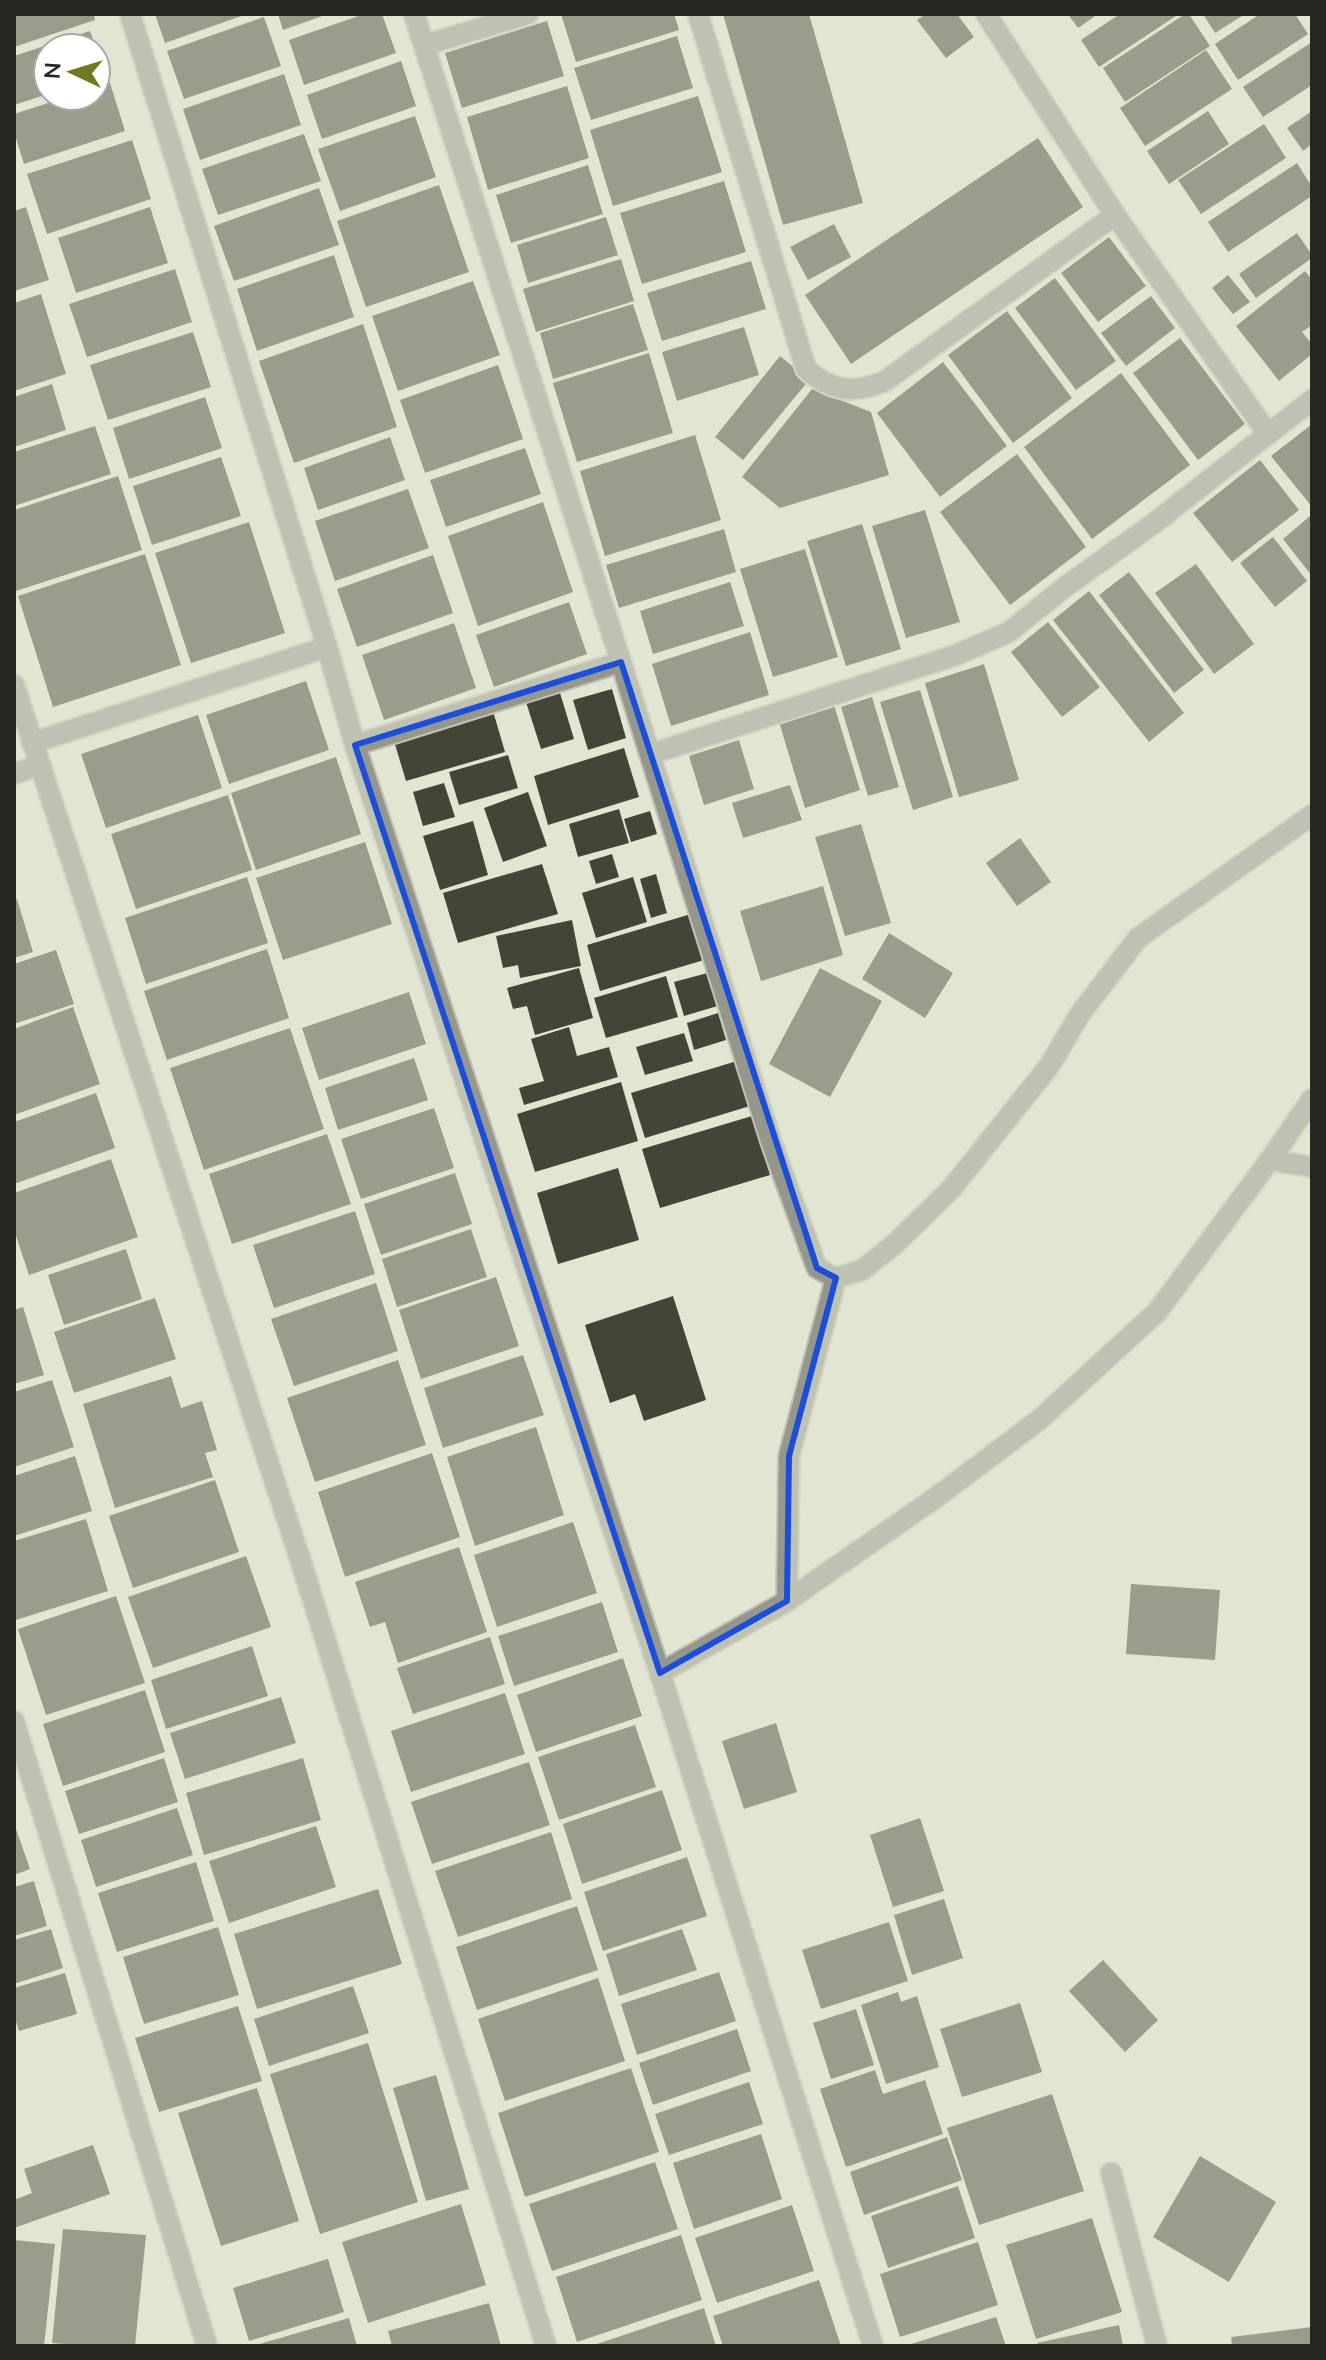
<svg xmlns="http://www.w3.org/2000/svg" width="1326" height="2360" font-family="Mulish,sans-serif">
<rect width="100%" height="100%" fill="#e2e5d2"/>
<g fill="#434636">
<path d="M14,14H94L95,20L14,47Z"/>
<path d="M155,14H247L165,43Z"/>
<path d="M278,14H328L283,30Z"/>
<path d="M364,14H382L396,53L304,85L289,40Z"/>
<path d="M561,14H674L679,30L576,62Z"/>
<path d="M723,14H809L863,203L783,225Z"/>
<path d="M926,14H957L974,37L946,58L917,20Z"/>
<path d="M1068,14H1098L1078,28Z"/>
<path d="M1120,14H1179L1099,67L1081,40Z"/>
<path d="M1185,14H1189L1210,46L1125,102L1103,68Z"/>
<path d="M1203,14H1245L1215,33Z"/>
<path d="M1260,14H1295L1308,34L1238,80L1215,44Z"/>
<path d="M264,17L281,66L184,99L167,51Z"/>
<path d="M547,21L564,76L462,108L445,53Z"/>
<path d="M90,31L96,48H48V94L14,105V56Z"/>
<path d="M677,36L693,88L591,120L574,68Z"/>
<path d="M1312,42V85L1263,117L1243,87Z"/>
<path d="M1206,50L1232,89L1145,146L1120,108Z"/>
<path d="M401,61L416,106L322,139L307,95Z"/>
<path d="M284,74L301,125L200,160L183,109Z"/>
<path d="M110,83L125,131L24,164L14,132V114L70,96H96V87Z"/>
<path d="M567,86L589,158L488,190L467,117Z"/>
<path d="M698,96L722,172L613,206L590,130Z"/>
<path d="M1208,111L1229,144L1169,184L1147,151Z"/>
<path d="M1312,111V144L1303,151L1287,128Z"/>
<path d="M415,116L436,177L340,211L318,149Z"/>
<path d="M1264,124L1286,158L1201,214L1178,180Z"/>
<path d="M304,134L321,181L218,215L202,169Z"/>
<path d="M1038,138L1083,207L851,364L805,295Z"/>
<path d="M132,140L151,199L47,234L27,174Z"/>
<path d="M1297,163L1312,187V196L1228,252L1208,222Z"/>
<path d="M588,165L603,214L511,243L496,195Z"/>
<path d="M724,181L746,252L642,284L620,213Z"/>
<path d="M439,185L469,272L366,307L337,221Z"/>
<path d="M319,188L339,245L234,281L214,226Z"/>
<path d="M26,207L49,280L14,291V211Z"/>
<path d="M150,207L168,263L76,293L58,238Z"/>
<path d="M606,217L618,255L528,283L517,245Z"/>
<path d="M834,224L851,257L808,280L790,247Z"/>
<path d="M1297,233L1312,255V258L1256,298L1239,274Z"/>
<path d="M1109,237L1146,286L1098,322L1061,273Z"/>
<path d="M334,255L354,317L257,351L237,289Z"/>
<path d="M621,259L634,301L536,332L523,289Z"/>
<path d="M751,261L766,309L662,341L647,293Z"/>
<path d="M175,269L192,322L87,357L69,304Z"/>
<path d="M1305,271L1312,280V325L1302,332L1312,344V354L1279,381L1236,326Z"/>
<path d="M1228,275L1250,302L1233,314L1212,288Z"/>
<path d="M1055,278L1116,361L1076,390L1015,308Z"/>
<path d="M473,281L500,355L398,391L372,316Z"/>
<path d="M41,294L66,374L14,391V303Z"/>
<path d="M1151,296L1175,328L1126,366L1101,333Z"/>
<path d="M633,304L648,350L553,379L540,333Z"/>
<path d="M1007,311L1072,398L1013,443L948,355Z"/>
<path d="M363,324L397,427L294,463L259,361Z"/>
<path d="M744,327L759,375L677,401L662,352Z"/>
<path d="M193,332L211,387L108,420L90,365Z"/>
<path d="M1180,338L1245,424L1198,460L1133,373Z"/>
<path d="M649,353L673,433L577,462L553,383Z"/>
<path d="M780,356L809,380L743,460L715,437Z"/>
<path d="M943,362L1007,446L940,497L877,413Z"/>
<path d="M498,365L523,439L425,473L400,400Z"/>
<path d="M1121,373L1190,465L1092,539L1024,447Z"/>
<path d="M52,384L66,430L14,447V397Z"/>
<path d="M812,389L871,412L889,475L780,508L742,477Z"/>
<path d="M205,397L222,448L129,479L113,428Z"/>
<path d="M1312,424V507L1271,456Z"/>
<path d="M95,426L111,474L14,506V452Z"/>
<path d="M695,435L721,520L605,556L580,471Z"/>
<path d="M390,437L405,480L318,510L304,468Z"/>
<path d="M525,448L541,494L446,527L430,480Z"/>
<path d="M1017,454L1086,547L1010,605L940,512Z"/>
<path d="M221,457L241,516L152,545L133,486Z"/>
<path d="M1260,460L1299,510L1232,562L1193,513Z"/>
<path d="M118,476L142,550L16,591L14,583V510Z"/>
<path d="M408,489L429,548L335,581L315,521Z"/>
<path d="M543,502L573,592L478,626L448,536Z"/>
<path d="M925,510L960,622L906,638L872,526Z"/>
<path d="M1310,516L1312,518V576L1283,539Z"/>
<path d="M249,522L285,633L191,663L155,553Z"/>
<path d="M862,524L901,649L846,666L807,541Z"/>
<path d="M724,529L736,572L619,608L606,565Z"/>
<path d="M1273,537L1307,581L1275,607L1240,563Z"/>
<path d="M805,549L838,657L773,677L740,569Z"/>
<path d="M145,554L181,665L53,707L18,596Z"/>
<path d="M433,555L453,613L357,647L337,589Z"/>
<path d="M1196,564L1254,644L1214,674L1155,593Z"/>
<path d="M1129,572L1204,670L1174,693L1099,595Z"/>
<path d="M730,582L744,626L653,654L640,611Z"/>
<path d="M1089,591L1184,713L1149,742L1053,620Z"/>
<path d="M569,602L587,654L494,687L476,635Z"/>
<path d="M1048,622L1100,687L1062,717L1011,652Z"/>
<path d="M454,623L476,688L384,720L362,655Z"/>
<path d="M750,632L769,695L671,726L652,664Z"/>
<path d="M984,664L1019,780L959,797L925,683Z"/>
<path d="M306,681L329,750L229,784L206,715Z"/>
<path d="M612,689L626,738L588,750L573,700Z"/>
<path d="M920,690L953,797L913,810L880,702Z"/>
<path d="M560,693L574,739L541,749L526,702Z"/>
<path d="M872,697L899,787L868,796L841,707Z"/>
<path d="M834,705L860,790L805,808L779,722Z"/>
<path d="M493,711L505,752L406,781L394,741Z"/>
<path d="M198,715L222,788L106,828L81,754Z"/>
<path d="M739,740L754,789L704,805L689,756Z"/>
<path d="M624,748L639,797L548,825L534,776Z"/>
<path d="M508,755L518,788L459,805L449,772Z"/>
<path d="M336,757L361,834L256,870L231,793Z"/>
<path d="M444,783L455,817L423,826L413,792Z"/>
<path d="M790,785L802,820L743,838L732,803Z"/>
<path d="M528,792L547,846L503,862L484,808Z"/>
<path d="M228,795L252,870L136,909L111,834Z"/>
<path d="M619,809L629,843L578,857L569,824Z"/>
<path d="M650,811L657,834L631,842L624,819Z"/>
<path d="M473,821L488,875L440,890L423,836Z"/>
<path d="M861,824L891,923L845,936L815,837Z"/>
<path d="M1020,838L1051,882L1017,906L986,863Z"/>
<path d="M365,842L392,924L283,960L256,878Z"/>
<path d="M612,854L619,877L596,884L589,861Z"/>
<path d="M542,864L558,914L458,943L443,893Z"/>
<path d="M656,874L667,913L651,918L640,879Z"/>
<path d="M247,877L268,943L146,984L125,918Z"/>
<path d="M633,877L647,922L596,938L582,893Z"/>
<path d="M823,886L843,955L761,981L740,911Z"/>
<path d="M17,899L33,952L14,958V900Z"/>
<path d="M691,914L704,960L600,991L587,945Z"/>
<path d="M572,920L581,966L520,978L518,965L503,968L496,936Z"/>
<path d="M889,933L953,973L925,1018L862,979Z"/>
<path d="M267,949L289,1018L167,1060L144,991Z"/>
<path d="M56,950L74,1004L14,1024V964Z"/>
<path d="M579,968L593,1018L535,1035L527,1006L513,1009L507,988Z"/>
<path d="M820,968L882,1001L830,1097L769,1064Z"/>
<path d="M711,972L721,1005L684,1016L674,982Z"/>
<path d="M666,976L678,1017L606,1038L594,998Z"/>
<path d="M409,992L426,1044L319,1080L302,1028Z"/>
<path d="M73,1007L100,1084L14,1115V1029Z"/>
<path d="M718,1013L726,1040L694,1050L687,1023Z"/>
<path d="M569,1027L577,1056L609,1047L618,1077L524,1105L519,1088L544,1081L531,1039Z"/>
<path d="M290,1028L324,1129L204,1170L170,1068Z"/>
<path d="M684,1033L693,1061L645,1075L636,1047Z"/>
<path d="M414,1058L428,1100L338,1130L325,1088Z"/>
<path d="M737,1061L750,1106L645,1138L631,1093Z"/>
<path d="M621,1082L638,1141L535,1172L517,1114Z"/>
<path d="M96,1093L115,1148L14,1184V1122Z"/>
<path d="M434,1108L454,1168L361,1199L341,1139Z"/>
<path d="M752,1116L770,1175L660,1208L642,1149Z"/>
<path d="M327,1134L351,1204L232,1244L209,1174Z"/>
<path d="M111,1159L138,1237L29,1275L14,1230V1193Z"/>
<path d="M618,1168L639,1240L558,1264L537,1193Z"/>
<path d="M455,1173L472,1224L381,1255L364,1204Z"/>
<path d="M355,1211L375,1274L274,1308L253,1245Z"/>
<path d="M471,1229L487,1277L397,1307L382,1259Z"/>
<path d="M126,1249L142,1299L64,1325L48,1275Z"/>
<path d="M496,1277L519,1346L421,1379L399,1310Z"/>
<path d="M376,1283L398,1351L294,1386L271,1319Z"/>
<path d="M673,1296L706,1400L644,1421L635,1394L610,1403L585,1325Z"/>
<path d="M155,1298L176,1359L74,1393L54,1332Z"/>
<path d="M23,1307L44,1375L14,1384V1310Z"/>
<path d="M523,1355L544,1415L443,1448L424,1388Z"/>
<path d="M398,1360L426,1445L315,1482L287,1398Z"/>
<path d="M171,1376L181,1408L202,1401L217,1450L205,1453L213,1477L115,1508L83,1404Z"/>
<path d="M52,1380L74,1447L14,1467V1392Z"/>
<path d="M536,1427L564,1515L475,1546L447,1457Z"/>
<path d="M432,1453L460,1537L345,1577L318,1492Z"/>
<path d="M75,1456L92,1511L14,1536V1476Z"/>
<path d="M215,1480L239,1552L133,1588L109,1516Z"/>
<path d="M86,1519L108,1591L16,1620L14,1541Z"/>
<path d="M573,1522L597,1593L497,1627L474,1555Z"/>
<path d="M459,1547L487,1632L398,1663L385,1622L370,1627L355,1582Z"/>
<path d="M246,1556L271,1627L153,1668L128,1597Z"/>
<path d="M1131,1584L1220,1590L1215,1660L1126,1654Z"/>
<path d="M116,1596L145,1683L46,1715L18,1629Z"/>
<path d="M602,1602L618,1652L514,1686L498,1636Z"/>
<path d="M490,1637L505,1684L413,1714L397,1668Z"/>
<path d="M252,1646L268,1696L166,1729L151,1680Z"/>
<path d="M623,1658L642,1716L536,1752L517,1695Z"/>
<path d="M145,1690L165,1752L63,1786L43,1724Z"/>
<path d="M505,1693L525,1754L411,1792L391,1731Z"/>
<path d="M281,1697L296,1743L185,1779L170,1733Z"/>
<path d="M776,1723L797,1792L744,1809L722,1741Z"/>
<path d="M635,1725L656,1787L559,1820L538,1757Z"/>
<path d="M164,1758L178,1802L79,1834L65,1791Z"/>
<path d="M303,1758L321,1820L204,1855L186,1793Z"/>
<path d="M529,1762L550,1825L432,1864L411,1802Z"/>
<path d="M662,1790L682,1850L582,1884L563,1824Z"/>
<path d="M177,1808L193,1855L96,1887L81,1840Z"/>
<path d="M920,1818L944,1891L893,1907L870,1835Z"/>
<path d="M14,1823L30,1869L14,1875Z"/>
<path d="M316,1826L336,1887L229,1923L209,1861Z"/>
<path d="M551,1832L572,1899L458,1937L435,1871Z"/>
<path d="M687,1857L707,1916L603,1951L584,1892Z"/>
<path d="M196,1862L214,1921L117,1952L98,1893Z"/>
<path d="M34,1881L47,1926L14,1936V1887Z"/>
<path d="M378,1889L402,1964L257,2009L234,1934Z"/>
<path d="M944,1899L963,1958L912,1975L894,1915Z"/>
<path d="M577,1906L598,1970L477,2010L456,1947Z"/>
<path d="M889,1922L908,1981L821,2009L802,1950Z"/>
<path d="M218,1927L239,1995L144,2024L123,1957Z"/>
<path d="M51,1929L63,1968L14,1984V1940Z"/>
<path d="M682,1929L697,1970L619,1996L606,1954Z"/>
<path d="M1103,1960L1158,2020L1125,2052L1069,1991Z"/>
<path d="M719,1972L736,2021L637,2055L621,2004Z"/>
<path d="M65,1973L77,2014L19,2031L14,2015V1988Z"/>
<path d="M598,1978L625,2061L505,2101L478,2019Z"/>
<path d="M353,1986L369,2033L269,2066L254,2019Z"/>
<path d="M898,1992L901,2002L917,1996L939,2067L886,2084L861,2005Z"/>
<path d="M1020,2003L1042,2072L962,2097L940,2029Z"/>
<path d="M238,2006L262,2081L159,2112L135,2038Z"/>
<path d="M856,2009L874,2065L831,2079L813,2023Z"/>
<path d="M737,2029L751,2071L653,2105L639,2063Z"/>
<path d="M368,2043L418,2202L320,2234L270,2074Z"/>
<path d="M631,2068L659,2152L525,2197L498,2113Z"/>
<path d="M875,2070L883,2094L925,2080L943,2134L846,2167L820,2089Z"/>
<path d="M436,2075L469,2189L426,2201L393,2088Z"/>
<path d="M749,2082L763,2124L669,2155L655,2114Z"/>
<path d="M257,2088L299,2221L221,2246L178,2113Z"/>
<path d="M1052,2094L1084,2191L979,2225L947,2128Z"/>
<path d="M761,2134L782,2199L694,2229L673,2163Z"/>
<path d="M947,2137L962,2180L864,2215L850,2172Z"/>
<path d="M93,2145L110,2194L14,2228V2200L32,2193L24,2169Z"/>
<path d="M1200,2156L1276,2202L1229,2282L1153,2237Z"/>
<path d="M655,2162L678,2229L552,2271L529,2204Z"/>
<path d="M958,2186L975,2238L888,2268L871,2216Z"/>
<path d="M461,2204L486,2285L368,2323L342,2242Z"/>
<path d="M792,2205L814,2271L717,2303L695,2238Z"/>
<path d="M1092,2218L1122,2312L1036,2339L1006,2245Z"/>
<path d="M63,2229L146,2235L135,2346H86L52,2343Z"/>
<path d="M681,2235L702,2300L577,2342L556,2277Z"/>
<path d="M14,2240L55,2244L44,2346L14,2344Z"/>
<path d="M978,2242L998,2305L900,2337L880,2274Z"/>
<path d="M328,2259L344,2312L249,2341L233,2288Z"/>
<path d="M819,2280L841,2346H723L713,2316Z"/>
<path d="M489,2303L501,2346H392L388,2331Z"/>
<path d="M704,2308L716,2346H594V2345Z"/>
<path d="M996,2317L1006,2346H908V2345Z"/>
<path d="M349,2318L357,2346H256V2345Z"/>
<path d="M1119,2325L1123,2346H1038L1037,2343Z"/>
<path d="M1312,2327V2346H1232L1231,2337Z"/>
</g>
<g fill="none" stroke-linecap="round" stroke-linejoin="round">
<g stroke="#c0c3b2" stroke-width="24">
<g id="street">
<path d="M130,14L327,647L355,745L660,1673L873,2346"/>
<path d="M414,14L621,662L771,1141L817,1268L836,1278L862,1270L896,1243L952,1188L1050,1065L1080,1014L1138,938L1312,815"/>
<path d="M698,14L806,369C832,392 854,394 885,381L1115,215"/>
<path d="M425,45L528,14"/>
<path d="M1268,434L1312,400"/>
<path d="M14,685L302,1565L546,2346"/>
<path d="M32,743L327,647"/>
<path d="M355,745L621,662"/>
<path d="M651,754L956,655L1009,632L1065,587L1153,524L1268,434L1115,215L986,14"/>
<path d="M14,774L39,765"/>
<path d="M1270,1160L1312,1167"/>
<path d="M787,1601L789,1456L836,1278"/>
<path d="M660,1673L787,1601L938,1496L1039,1420L1157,1312L1270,1160L1312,1099"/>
<path d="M14,1721L207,2346"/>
<path d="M1111,2173L1157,2346"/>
</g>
</g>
<use href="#street" stroke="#95978f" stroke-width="20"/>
</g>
<path d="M0 0H1326V2360H0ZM621,662L817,1268L836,1278L789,1456L787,1601L660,1673L355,745Z" fill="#e2e5d2" fill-opacity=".55" fill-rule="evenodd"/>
<path fill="none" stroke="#1d4ed8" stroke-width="6" stroke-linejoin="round" d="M621,662L817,1268L836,1278L789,1456L787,1601L660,1673L355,745Z"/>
<rect width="1326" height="2360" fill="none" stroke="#262721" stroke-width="32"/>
<g transform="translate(72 72) rotate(274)"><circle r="38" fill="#ffffff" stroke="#a8a9a6" stroke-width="2"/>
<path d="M0-6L14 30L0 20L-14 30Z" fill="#707823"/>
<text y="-12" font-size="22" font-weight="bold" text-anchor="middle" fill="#262721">N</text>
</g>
</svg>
